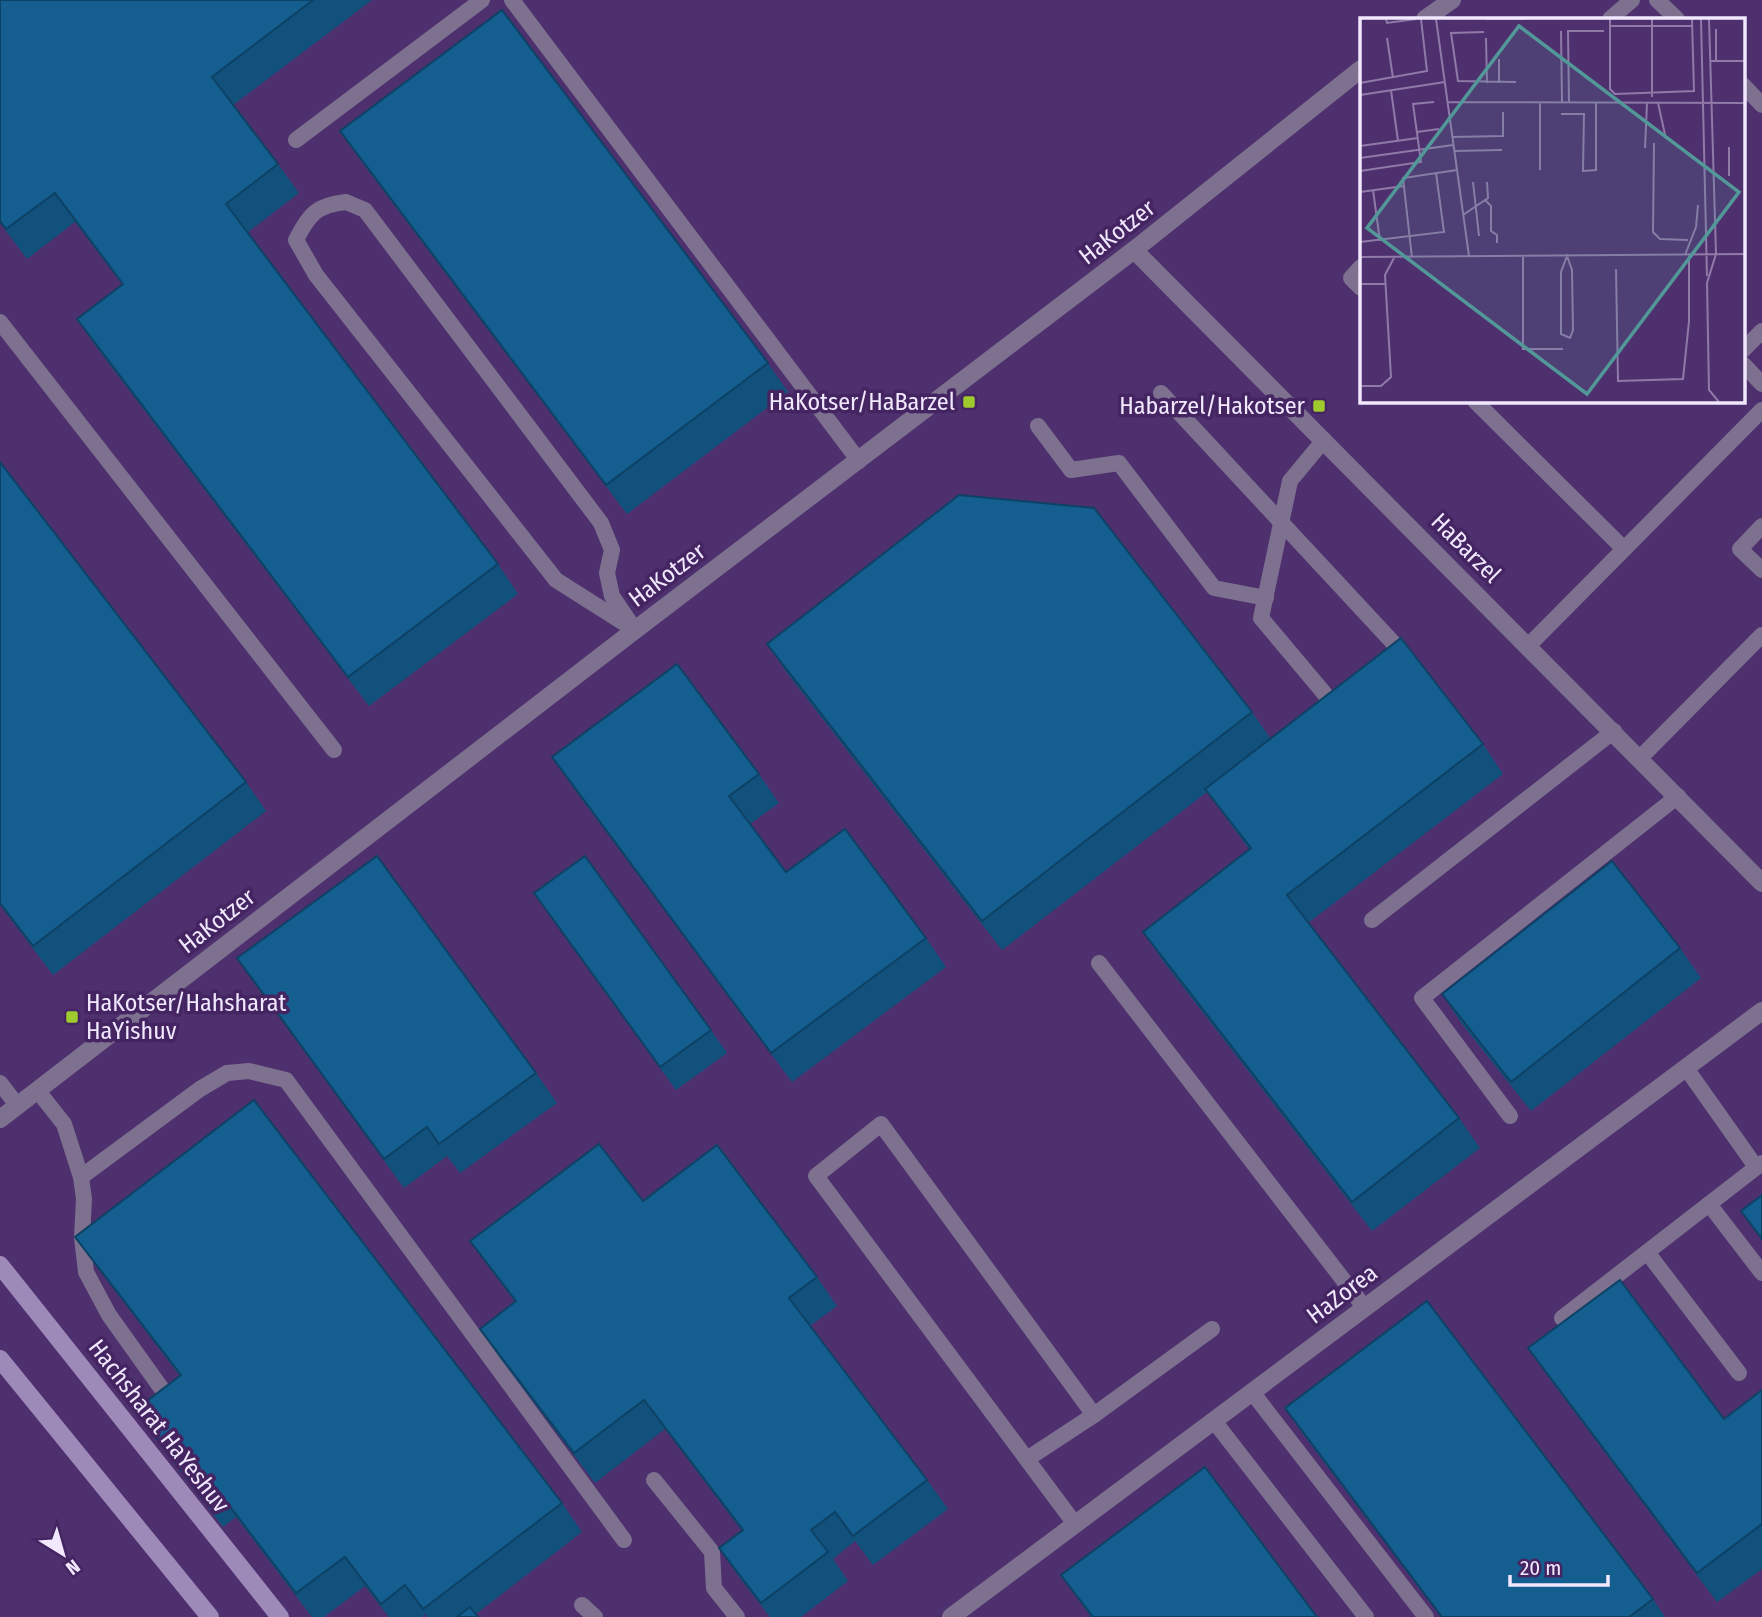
<svg xmlns="http://www.w3.org/2000/svg" width="1762" height="1617" font-family="'Fira Sans Condensed',sans-serif">
<rect width="100%" height="100%" fill="#4e306e"/>
<g fill="none" stroke-linecap="round" stroke-linejoin="round">
<g stroke="#7d718f" stroke-width="16">
<path d="M512,0L859,461"/>
<path d="M1657,0L1677,19"/>
<path d="M1610,19L1632,0"/>
<path d="M1743,85L1762,105"/>
<path d="M296,140L482,0"/>
<path d="M346,202L365,210L601,523L612,550L607,573L612,596L635,630L556,580L316,275L296,240C309,214 317,205 346,202Z"/>
<path d="M1361,267L1351,278L1361,288"/>
<path d="M0,322L334,750"/>
<path d="M1743,350L1762,331"/>
<path d="M1743,364L1762,384"/>
<path d="M1161,393L1398,648"/>
<path d="M1475,401L1624,549"/>
<path d="M1038,426L1071,470L1119,463L1214,588L1266,598"/>
<path d="M1324,440L1290,481L1261,618L1329,699"/>
<path d="M1762,526L1740,549L1762,570"/>
<path d="M1528,646L1762,410"/>
<path d="M1640,758L1762,635"/>
<path d="M1372,920L1614,731"/>
<path d="M1099,963L1365,1308"/>
<path d="M1686,1068L1756,1167"/>
<path d="M0,1083L17,1105"/>
<path d="M37,1090L64,1124L81,1177L84,1199L82,1237L86,1272L109,1315L164,1392"/>
<path d="M1510,1116L1422,998L1678,796"/>
<path d="M81,1177L200,1089L227,1073L249,1071L286,1080L624,1540"/>
<path d="M1709,1204L1762,1273"/>
<path d="M1647,1252L1739,1373"/>
<path d="M1562,1318L1762,1163"/>
<path d="M1252,1392L1426,1617"/>
<path d="M1214,1421L1366,1617"/>
<path d="M1027,1459L1094,1415"/>
<path d="M654,1480L712,1552L714,1588L737,1617"/>
<path d="M1075,1524L816,1176L881,1124L1094,1415L1212,1329"/>
<path d="M582,1605L595,1617"/>
</g>
<g stroke="#7d718f" stroke-width="18">
<path d="M1425,19L1452,0"/>
<path d="M1134,250L1762,883"/>
<path d="M0,1119L635,630L1134,250L1361,69"/>
<path d="M951,1617L1762,1011"/>
</g>
<g stroke="#9e8ab9" stroke-width="18">
<path d="M0,1265L280,1617"/>
<path d="M0,1359L210,1617"/>
</g>
</g>
<g fill="#11517c">
<path d="M0,0H372L233,105L278,164L299,193L247,233L498,564L518,594L369,706L97,348L77,319L122,284L75,222L27,259L0,223Z"/>
<path d="M340,131L768,363L788,392L627,514L361,161Z"/>
<path d="M0,462L246,782L266,811L53,975L0,905Z"/>
<path d="M767,644L1252,712L1270,738L1483,744L1503,774L1308,923L1459,1118L1480,1148L1372,1231L1163,961L1143,932L1249,849L1207,792L1002,950L787,673Z"/>
<path d="M552,757L759,774L779,803L750,824L786,872L926,938L946,967L792,1082L572,786Z"/>
<path d="M550,916L711,1030L727,1053L676,1090Z"/>
<path d="M1680,948L1701,978L1531,1111L1462,1024L1442,994Z"/>
<path d="M237,958L536,1073L557,1103L460,1173L447,1156L404,1188Z"/>
<path d="M643,1201L817,1277L837,1306L810,1326L927,1480L948,1509L873,1565L855,1541L833,1559L848,1581L801,1617H770L739,1577L719,1548L742,1531L665,1429L595,1483L500,1358L480,1329L515,1302L470,1241Z"/>
<path d="M75,1237L562,1503L582,1532L476,1614L478,1617H427L426,1614L422,1617H389L365,1586L324,1617H312L236,1517L223,1527L156,1439L135,1410L180,1376L96,1266Z"/>
<path d="M1528,1348L1724,1419L1762,1390V1569L1717,1602L1549,1378Z"/>
<path d="M1285,1408L1653,1599L1665,1617H1441L1305,1437Z"/>
<path d="M1061,1575L1317,1617H1091Z"/>
</g>
<g fill="#145e90" stroke="#0e4265" stroke-width="2">
<path d="M0,0H313L212,77L278,164L226,204L498,564L348,677L77,319L123,284L55,193L6,229L0,221Z"/>
<path d="M502,10L768,363L606,485L340,131Z"/>
<path d="M0,462L246,782L33,946L0,903Z"/>
<path d="M959,495L1094,508L1252,712L982,921L767,644Z"/>
<path d="M1401,638L1483,744L1287,895L1459,1118L1352,1202L1143,932L1251,848L1205,789Z"/>
<path d="M677,664L759,774L729,796L786,872L845,829L926,938L771,1053L552,757Z"/>
<path d="M377,856L536,1073L439,1144L427,1127L384,1159L237,958Z"/>
<path d="M585,856L711,1030L660,1067L534,893Z"/>
<path d="M1612,861L1680,948L1511,1082L1442,994Z"/>
<path d="M254,1100L562,1503L423,1609L405,1585L381,1604L345,1557L296,1593L215,1487L202,1498L135,1410L181,1375L75,1237Z"/>
<path d="M599,1144L643,1201L717,1145L817,1277L789,1298L927,1480L853,1536L835,1512L811,1530L828,1552L761,1603L719,1548L743,1530L644,1400L574,1453L480,1329L516,1301L470,1241Z"/>
<path d="M1762,1195V1239L1741,1211Z"/>
<path d="M1620,1280L1724,1419L1762,1390V1524L1697,1573L1528,1348Z"/>
<path d="M1427,1301L1653,1599L1629,1617H1442L1285,1408Z"/>
<path d="M1205,1467L1317,1617H1093L1061,1575Z"/>
<path d="M470,1607L478,1617H457Z"/>
</g>
<g fill="#9fca2d" stroke="#442562" stroke-width="2.5">
<rect x="962" y="395" width="14" height="14" rx="3.5"/>
<rect x="1312" y="399" width="14" height="14" rx="3.5"/>
<rect x="65" y="1010" width="14" height="14" rx="3.5"/>
</g>
<g text-anchor="middle" dominant-baseline="central" stroke-width="7" stroke-linejoin="round" paint-order="stroke">
<g font-size="24" fill="#f1e8fe" stroke="#442562">
<text transform="translate(1117 232) rotate(-38)">HaKotzer</text>
<text transform="translate(1466 548) rotate(45)">HaBarzel</text>
<text transform="translate(667 575) rotate(-37)">HaKotzer</text>
<text transform="translate(217 921) rotate(-38)">HaKotzer</text>
<text transform="translate(1342 1294) rotate(-37)">HaZorea</text>
<text transform="translate(159 1426) rotate(52)">Hachsharat HaYeshuv</text>
</g>
<g font-size="24" fill="#f1e8fe" stroke="#442562" text-anchor="end">
<text x="955" y="402">HaKotser/HaBarzel</text>
<text x="1305" y="406">Habarzel/Hakotser</text>
<text x="86" y="1003" text-anchor="start">HaKotser/Hahsharat<tspan x="86" dy="28">HaYishuv</tspan></text>
</g>
</g>
<g transform="translate(1360 18)">
<rect width="385" height="385" fill="#4e306e"/>
<path fill="none" stroke="#8f7aa8" stroke-width="2" d="M26,1L27,5L56,1M76,1L109,238M126,1H165M250,1V71L255,76L334,73L332,1M292,1V79M341,1L347,258M349,1L356,236L347,265L349,372L359,384M250,8H332M356,11V43M201,13L202,84M124,14L91,15L98,63L156,64M27,20L33,60M126,20L127,65M139,41V65M350,43H385M0,65L67,53L61,1M31,72L38,123M0,77L85,64M88,84L385,85M180,84V152M209,84L208,13H244M298,85L306,121M201,96H224L223,153L236,152V84M57,114L79,111M92,119L143,118V94M294,125L293,214L300,221L328,222M0,128L58,120M369,129V158M285,130L287,85M94,133L142,132M0,140L93,127M0,153L61,144L53,86L74,84M113,164L119,218M13,172L20,223M0,174L44,168M125,182L131,188V213L137,217V225M103,197L128,180L127,164M0,224L84,214L76,155M325,237L336,209L338,187M163,238V331H203M207,238L212,252L213,312L210,320L201,316V254ZM0,239L385,236M52,240L43,160L97,152M256,251L258,363L323,361L329,303V237M0,266H25M0,368H21L31,359L25,257L34,240"/>
<path fill="#539899" fill-opacity="0.15" stroke="#539899" stroke-width="3.5" d="M159,8L379,174L227,376L7,210Z"/>
<rect width="385" height="385" fill="none" stroke="#f1e8fe" stroke-width="3.5"/>
</g>
<g transform="translate(63 1554) rotate(143)" stroke="#442562" stroke-width="5" paint-order="stroke">
<path d="M0-5L12 26L0 18L-12 26Z" fill="#f1e8fe"/>
<text y="-10" font-size="19" font-weight="bold" text-anchor="middle" fill="#f1e8fe">N</text>
</g>
<path d="M1510 1575v10h98v-10" fill="none" stroke="#f1e8fe" stroke-width="3.5"/>
<text x="1520" y="1575" font-size="21" fill="#f1e8fe" stroke="#442562" stroke-width="5" paint-order="stroke">20 m</text>
</svg>
